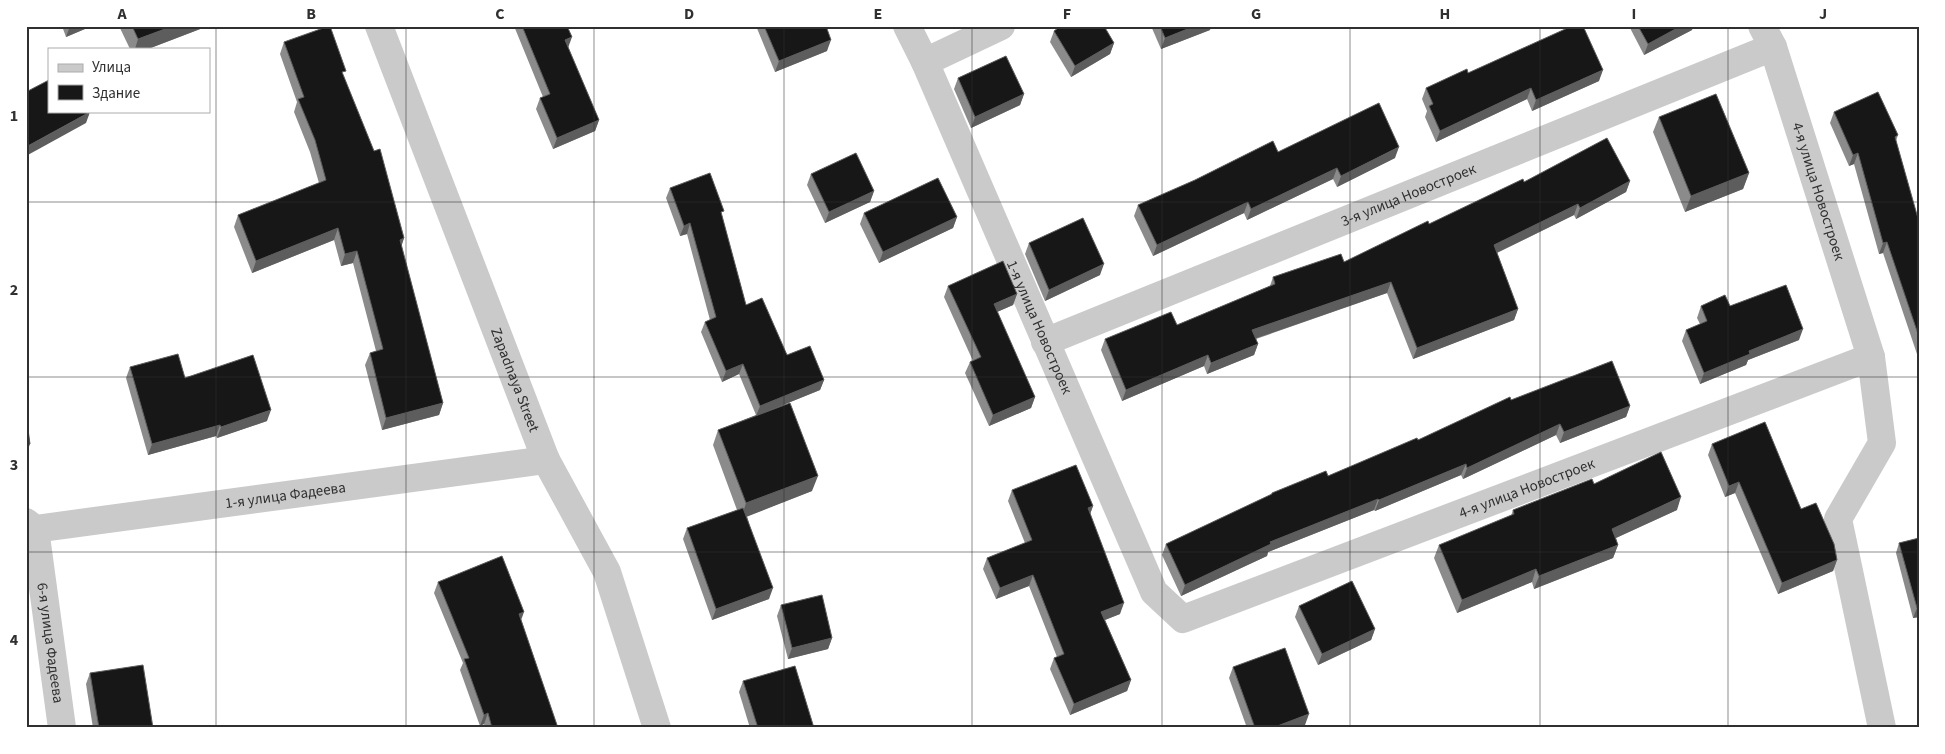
<svg xmlns="http://www.w3.org/2000/svg" width="1945" height="754" font-family="'Source Sans 3',sans-serif">
<rect width="100%" height="100%" fill="#fff"/>
<g fill="none" stroke-linecap="round" stroke-linejoin="round">
<g stroke="#cacaca" stroke-width="28">
<path id="s1" d="M379,26L546,460L607,572L657,728"/>
<path id="s2" d="M907,26L925,62L1154,592L1183,619L1871,357"/>
<path id="s3" d="M1762,26L1773,47L1871,357L1882,443L1838,519L1882,728"/>
<path d="M925,62L1001,26"/>
<path id="s4" d="M1045,342L1773,47"/>
<path id="s5" d="M26,522L35,529L546,460"/>
<path id="s6" d="M35,529L62,728"/>
</g>
</g>
<g fill="#8b8b8b">
<path d="M62,26H92L66,37Z"/>
<path d="M119,26H208L148,49H130Z"/>
<path d="M514,26H567L568,48L599,120L595,131L553,149L536,109L540,98L543,97Z"/>
<path d="M756,26H826L827,51L775,72Z"/>
<path d="M1151,26H1211L1210,30L1161,49Z"/>
<path d="M1629,26H1693L1692,30L1644,55Z"/>
<path d="M1054,31L1114,43L1110,54L1071,77L1050,42Z"/>
<path d="M284,42L344,77L404,238L401,246L443,403L439,415L382,430L365,365L370,353L376,351L353,263L341,266L334,240L252,273L234,227L238,215L319,183L310,152L294,112L297,102L280,54Z"/>
<path d="M1468,73L1599,81L1532,111L1527,99L1436,142L1425,117L1427,111L1422,99L1426,88Z"/>
<path d="M958,78L1024,94L1020,105L971,128L954,89Z"/>
<path d="M1834,112L1898,135L1896,141L1919,222V360L1883,253L1879,254L1854,164L1849,166L1830,123Z"/>
<path d="M1659,117L1749,173L1743,189L1685,212L1653,132Z"/>
<path d="M1278,152L1395,158L1337,187L1333,179L1247,220L1244,213L1153,256L1134,216L1138,205Z"/>
<path d="M811,174L874,191L870,202L825,223L807,185Z"/>
<path d="M1630,181L1626,192L1576,219L1574,215L1497,253L1518,309L1514,320L1413,359L1387,293L1256,339L1258,344L1254,355L1207,374L1204,366L1122,401L1101,350L1105,339L1177,325L1270,286L1273,277L1344,262L1524,182Z"/>
<path d="M670,188L722,216L746,305L787,355L824,380L820,390L783,405L812,491L747,516L769,599L712,620L683,539L687,528L737,510L713,445L718,430L756,415L739,374L722,382L701,332L705,322L710,320L687,234L680,236L666,198Z"/>
<path d="M864,213L957,217L953,228L879,263L860,224Z"/>
<path d="M1029,243L1100,275L1045,301L1025,254Z"/>
<path d="M948,286L1017,294L1013,305L997,312L1035,397L1031,408L989,426L965,373L970,362L973,361L944,297Z"/>
<path d="M1701,306H1730L1799,340L1748,360L1746,365L1700,384L1682,341L1686,330L1700,324L1697,318Z"/>
<path d="M130,367L185,378L267,421L217,438L216,436L148,455L126,378Z"/>
<path d="M1919,374V385L1917,379Z"/>
<path d="M1511,400L1630,406L1626,417L1560,443L1556,435L1463,479L1461,475L1375,511L1374,510L1268,552L1267,556L1181,596L1162,555L1166,544L1271,495L1272,493L1328,476L1418,440Z"/>
<path d="M1712,444L1801,509L1837,560L1833,571L1778,594L1735,493L1725,497L1708,455Z"/>
<path d="M1594,484L1677,510L1616,538L1618,545L1613,558L1534,589L1532,582L1457,613L1434,558L1439,545L1511,516L1513,510Z"/>
<path d="M1012,490L1093,506L1090,514L1120,614L1105,620L1131,680L1127,691L1070,715L1050,669L1054,658L1057,657L1029,586L996,599L983,569L987,558L1025,543L1008,501Z"/>
<path d="M1919,538V617L1913,618L1896,553L1899,543Z"/>
<path d="M438,582L521,620L558,728H485L484,724L480,726L460,670L463,663L434,593Z"/>
<path d="M781,605L832,638L828,649L788,659L777,616Z"/>
<path d="M1299,606L1375,629L1371,640L1318,665L1295,617Z"/>
<path d="M1233,667L1305,725L1298,728H1247L1229,678Z"/>
<path d="M90,673L153,728H93L86,684Z"/>
<path d="M743,681L814,728H750L739,692Z"/>
</g>
<g fill="#5d5d5d">
<path d="M70,26H92L66,37Z"/>
<path d="M173,26H208L148,49H135L138,39Z"/>
<path d="M1195,26H1211L1210,30L1161,49L1165,38Z"/>
<path d="M1681,26H1693L1692,30L1644,55L1648,44Z"/>
<path d="M572,37L568,48L565,40Z"/>
<path d="M831,40L827,51L775,72L779,61Z"/>
<path d="M1114,43L1110,54L1071,77L1075,66Z"/>
<path d="M1603,70L1599,81L1532,111L1536,100Z"/>
<path d="M1531,88L1527,99L1436,142L1440,131Z"/>
<path d="M1024,94L1020,105L971,128L975,117Z"/>
<path d="M90,112L86,123L26,156V147Z"/>
<path d="M599,120L595,131L553,149L557,138Z"/>
<path d="M1399,147L1395,158L1337,187L1341,176Z"/>
<path d="M1858,153L1854,164L1849,166L1853,155Z"/>
<path d="M1337,168L1333,179L1247,220L1251,209Z"/>
<path d="M1749,173L1743,189L1685,212L1691,196Z"/>
<path d="M1630,181L1626,192L1576,219L1580,208Z"/>
<path d="M874,191L870,202L825,223L829,212Z"/>
<path d="M1248,202L1244,213L1153,256L1157,245Z"/>
<path d="M1578,204L1574,215L1490,256L1494,245Z"/>
<path d="M957,217L953,228L879,263L883,252Z"/>
<path d="M690,223L687,234L680,236L684,226Z"/>
<path d="M338,228L334,240L252,273L256,261Z"/>
<path d="M404,238L400,251V240Z"/>
<path d="M1887,242L1883,253L1879,254L1883,243Z"/>
<path d="M357,251L353,263L341,266L345,254Z"/>
<path d="M1104,264L1100,275L1045,301L1049,290Z"/>
<path d="M1391,282L1387,293L1248,341L1252,330Z"/>
<path d="M1017,294L1013,305L990,315L994,304Z"/>
<path d="M1518,309L1514,320L1413,359L1417,348Z"/>
<path d="M1803,329L1799,340L1748,360L1746,365L1700,384L1704,373L1749,351Z"/>
<path d="M1258,344L1254,355L1207,374L1211,363Z"/>
<path d="M1208,355L1204,366L1122,401L1126,390Z"/>
<path d="M743,364L739,374L722,382L726,371Z"/>
<path d="M824,380L820,390L756,416L760,406Z"/>
<path d="M1035,397L1031,408L989,426L993,415Z"/>
<path d="M443,403L439,415L382,430L386,418Z"/>
<path d="M1630,406L1626,417L1560,443L1564,432Z"/>
<path d="M271,410L267,421L217,438L221,427Z"/>
<path d="M1560,424L1556,435L1463,479L1467,468Z"/>
<path d="M220,425L216,436L148,455L152,444Z"/>
<path d="M26,444H30L26,455Z"/>
<path d="M1466,464L1461,475L1375,511L1379,500Z"/>
<path d="M818,476L812,491L741,519L746,503Z"/>
<path d="M1739,482L1735,493L1725,497L1729,486Z"/>
<path d="M1681,497L1677,510L1607,542L1612,529Z"/>
<path d="M1378,499L1374,510L1268,552L1267,556L1181,596L1185,585L1270,542Z"/>
<path d="M1093,506L1089,517L1088,508Z"/>
<path d="M1618,545L1613,558L1534,589L1539,576Z"/>
<path d="M1837,560L1833,571L1778,594L1782,583Z"/>
<path d="M1536,569L1532,582L1457,613L1462,600Z"/>
<path d="M1033,575L1029,586L996,599L1000,588Z"/>
<path d="M773,588L769,599L712,620L716,609Z"/>
<path d="M1124,603L1120,614L1097,623L1101,612Z"/>
<path d="M1917,608H1919V617L1913,618Z"/>
<path d="M524,612L520,623L519,614Z"/>
<path d="M1375,629L1371,640L1318,665L1322,654Z"/>
<path d="M832,638L828,649L788,659L792,648Z"/>
<path d="M1131,680L1127,691L1070,715L1074,704Z"/>
<path d="M488,713L484,724L480,726L484,715Z"/>
<path d="M1309,714L1305,725L1298,728H1272Z"/>
</g>
<g fill="#171717" stroke="#5d5d5d">
<path d="M132,26H173L138,39Z"/>
<path d="M329,26H330L346,71L342,72L374,151L380,149L404,238L400,240L443,403L386,418L370,353L383,349L357,251L345,254L338,228L256,261L238,215L326,180L315,140L298,99L304,97L284,42Z"/>
<path d="M522,26H567L572,37L565,40L599,120L557,138L540,98L550,94Z"/>
<path d="M764,26H826L831,40L779,61Z"/>
<path d="M1061,26H1104L1114,43L1075,66L1054,31Z"/>
<path d="M1160,26H1195L1165,38Z"/>
<path d="M1572,26H1583L1603,70L1536,100L1531,88L1440,131L1429,106L1433,104L1426,88L1467,69L1468,73Z"/>
<path d="M1638,26H1681L1648,44Z"/>
<path d="M1006,56L1024,94L975,117L958,78Z"/>
<path d="M49,80V111L90,112L26,147V92Z"/>
<path d="M1878,92L1898,135L1895,137L1919,222V337L1887,242L1883,243L1858,153L1853,155L1834,112Z"/>
<path d="M1716,94L1749,173L1691,196L1659,117Z"/>
<path d="M1379,103L1399,147L1341,176L1337,168L1251,209L1248,202L1157,245L1138,205L1195,180L1273,141L1278,152Z"/>
<path d="M1607,138L1630,181L1580,208L1578,204L1494,245L1518,309L1417,348L1391,282L1252,330L1258,344L1211,363L1208,355L1126,390L1105,339L1171,312L1177,325L1275,284L1273,277L1341,254L1344,262L1428,221L1429,224L1523,179L1524,182Z"/>
<path d="M856,153L874,191L829,212L811,174Z"/>
<path d="M710,173L724,211L721,212L746,305L762,298L787,355L810,346L824,380L760,406L743,364L726,371L705,322L716,317L690,223L684,226L670,188Z"/>
<path d="M938,178L957,217L883,252L864,213Z"/>
<path d="M1083,218L1104,264L1049,290L1029,243Z"/>
<path d="M1003,261L1017,294L994,304L1035,397L993,415L970,362L981,357L948,286Z"/>
<path d="M1786,285L1803,329L1749,351L1750,354L1704,373L1686,330L1707,321L1701,306L1725,295L1730,306Z"/>
<path d="M178,354L185,378L253,355L271,410L221,427L220,425L152,444L130,367Z"/>
<path d="M1612,361L1630,406L1564,432L1560,424L1467,468L1466,464L1379,500L1378,499L1270,542L1271,544L1185,585L1166,544L1272,494V493L1326,471L1328,476L1417,438L1418,440L1510,397L1511,400Z"/>
<path d="M790,403L818,476L746,503L718,430Z"/>
<path d="M26,415L30,444H26Z"/>
<path d="M1765,422L1801,509L1816,503L1834,544L1837,560L1782,583L1739,482L1729,486L1712,444Z"/>
<path d="M1661,452L1681,497L1612,529L1618,545L1539,576L1536,569L1462,600L1439,545L1514,514L1513,510L1592,479L1594,484Z"/>
<path d="M1076,465L1093,506L1088,508L1124,603L1101,612L1131,680L1074,704L1054,658L1064,654L1033,575L1000,588L987,558L1032,540L1012,490Z"/>
<path d="M743,508L773,588L716,609L687,528Z"/>
<path d="M1919,538V608H1917L1899,543Z"/>
<path d="M502,556L524,612L519,614L558,728H492L488,713L484,715L464,659L469,658L438,582Z"/>
<path d="M1352,581L1375,629L1322,654L1299,606Z"/>
<path d="M822,595L832,638L792,648L781,605Z"/>
<path d="M1285,648L1309,714L1272,728H1255L1233,667Z"/>
<path d="M143,665L153,728H99L90,673Z"/>
<path d="M795,666L814,728H758L743,681Z"/>
</g>
<path fill="none" stroke="#303030" stroke-width="1" stroke-opacity="0.55" d="M216,26V728M406,26V728M594,26V728M784,26V728M972,26V728M1162,26V728M1350,26V728M1540,26V728M1728,26V728M26,202H1919M26,377H1919M26,552H1919"/>
<g text-anchor="middle" dominant-baseline="central" stroke-width="5" stroke-linejoin="round" paint-order="stroke">
<g font-size="15" fill="#303030" stroke="#fff">
<text stroke="none"><textPath href="#s3" startOffset="175">4-я улица Новостроек</textPath></text>
<text stroke="none"><textPath href="#s4" startOffset="392">3-я улица Новостроек</textPath></text>
<text stroke="none"><textPath href="#s2" startOffset="329">1-я улица Новостроек</textPath></text>
<text stroke="none"><textPath href="#s1" startOffset="379">Zapadnaya Street</textPath></text>
<text stroke="none"><textPath href="#s2" startOffset="1025">4-я улица Новостроек</textPath></text>
<text stroke="none"><textPath href="#s5" startOffset="264">1-я улица Фадеева</textPath></text>
<text stroke="none"><textPath href="#s6" startOffset="115">6-я улица Фадеева</textPath></text>
</g>
</g>
<rect width="1945" height="754" fill="none" stroke="#ffffff" stroke-width="55"/>
<rect x="48" y="48" width="162" height="65" fill="#ffffff" stroke="#acacac"/>
<rect x="58" y="64" width="25" height="8" fill="#cacaca" stroke="#acacac"/>
<text x="92" y="72" font-size="15" fill="#303030">Улица</text>
<rect x="58" y="85" width="25" height="15" fill="#171717" stroke="#acacac"/>
<text x="92" y="98" font-size="15" fill="#303030">Здание</text>
<rect x="28" y="28" width="1890" height="698" fill="none" stroke="#303030" stroke-width="2"/>
<g font-size="16" text-anchor="middle" font-weight="bold" fill="#303030">
<text x="122" y="19">A</text>
<text x="311" y="19">B</text>
<text x="500" y="19">C</text>
<text x="689" y="19">D</text>
<text x="878" y="19">E</text>
<text x="1067" y="19">F</text>
<text x="1256" y="19">G</text>
<text x="1445" y="19">H</text>
<text x="1634" y="19">I</text>
<text x="1823" y="19">J</text>
<text x="14" y="121">1</text>
<text x="14" y="295">2</text>
<text x="14" y="470">3</text>
<text x="14" y="645">4</text>
</g>
</svg>
